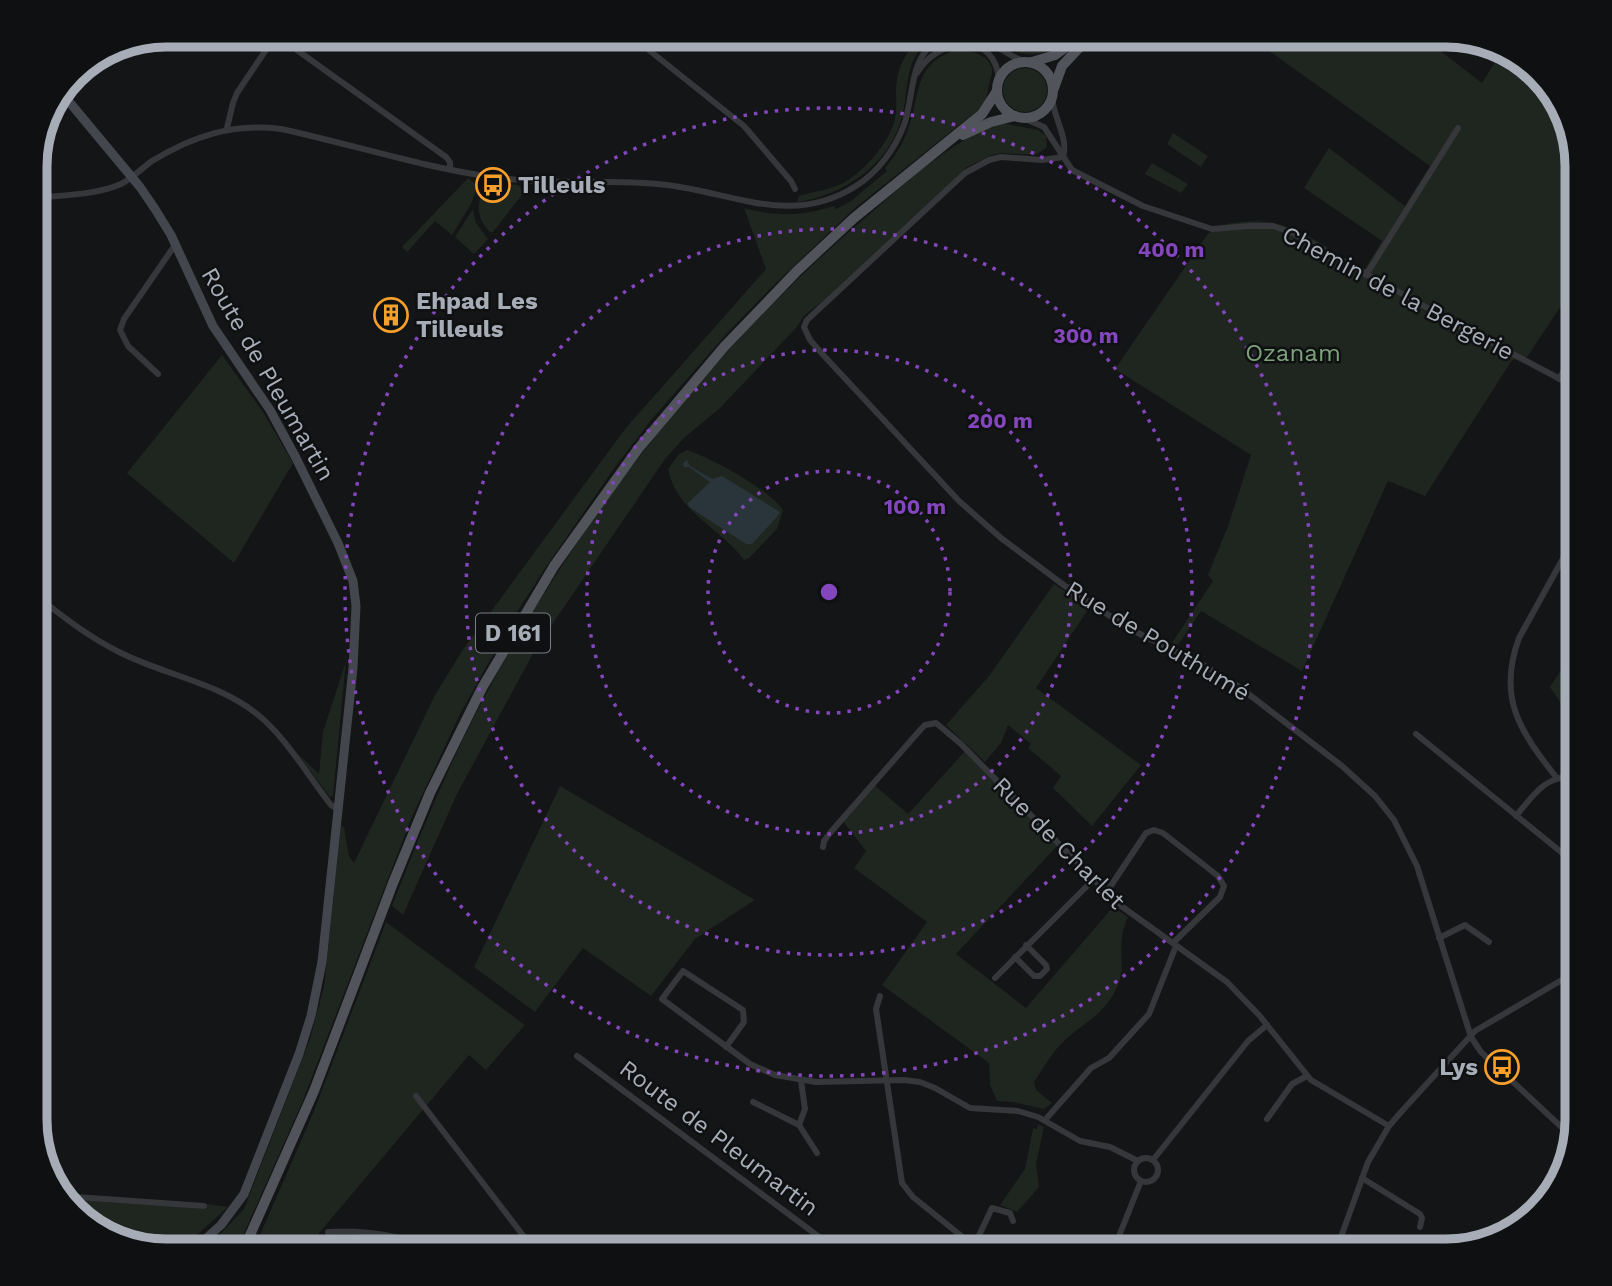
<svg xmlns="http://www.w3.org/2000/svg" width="1612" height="1286" font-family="'Work Sans',sans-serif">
<rect width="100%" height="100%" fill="#141516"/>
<path fill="#202123" d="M334,1239L399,1246L419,1251H304L310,1241L326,1247Z"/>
<g fill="#1e261f">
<path d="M922,35H934C904,59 910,79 903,113C892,163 845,195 797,202L799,196C814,191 831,190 845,182C865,170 890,142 895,119C897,110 896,101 896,92C896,69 906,51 922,35Z"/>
<path d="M990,35H1075C1057,49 1036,61 1013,50C1005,47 999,39 990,35Z"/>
<path d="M1254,35H1420L1482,83L1499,55L1532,67L1564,109L1577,166V294L1570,301L1563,303L1527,357L1512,360L1425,496L1388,481L1302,671L1201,611L1178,645L1172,643L1213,581L1208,575L1228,526L1251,455L1115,369L1207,235C1221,224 1225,224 1242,222C1295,216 1321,248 1365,269L1382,241L1304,188L1329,148L1405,206L1430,166L1251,38Z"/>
<path d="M953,51C966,50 987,52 992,68C993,74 990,79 989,85C987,93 987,99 983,106L855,208L776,283L729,331L652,419L615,467L546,567L517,612L460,714L411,819L302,1103L236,1251H204L244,1209L310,1039L324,987L341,826L344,827L349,856L354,863L435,695L462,651L625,429L766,269L744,208C776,217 802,216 834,206L836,209L851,201L887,171L885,168C895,156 903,144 908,129C921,96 912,66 953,51Z"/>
<circle cx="1025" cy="90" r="22"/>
<path d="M1002,123L1038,130L1046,136L1047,147L1036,155L1001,153L992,155L967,167L825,299L804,316L796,328L720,408L684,438L665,459L536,648L457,794L403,915L392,906C415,847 439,788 467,731C561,542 703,356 864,219C906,183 949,141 1002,123Z"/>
<path d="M1173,133L1208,156L1201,167L1167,144Z"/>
<path d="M1152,163L1188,184L1181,193L1145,174Z"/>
<path d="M468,178L476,184L477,188L471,204L452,235L435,221L407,252L402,247Z"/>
<path d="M498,183L518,185L523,189L522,195L493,232H490C477,219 475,204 485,188Z"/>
<path d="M473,209L476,223L488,239L474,254L455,237Z"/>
<path d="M222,355L263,412L293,463L234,563L127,473Z"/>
<path d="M687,450C711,458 769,489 783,510L777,529L749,558L744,560C720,527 677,513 668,469L679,454Z"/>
<path d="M1054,584L1089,608L1036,688L1141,765L1092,826L1053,788L1061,776L1028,748L1031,744L1008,725L1001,743L985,762L946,725L989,676Z"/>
<path d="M1577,635V727L1550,687L1565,664Z"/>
<path d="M346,661L333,796L330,797L297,753L319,774L323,732Z"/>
<path d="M967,749L1058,845L956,954L1026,1008L1113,907L1128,917C1115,944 1127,964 1118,985C1105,1016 1083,1022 1062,1043C1051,1054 1043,1069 1034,1082L1036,1090L1052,1103L1044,1109L1013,1102L997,1101L990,1085L989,1063L882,985L927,922L854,868L866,851L842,820L873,784L908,814Z"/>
<path d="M560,786L755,900L695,939L651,996L583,948L535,1012L474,967Z"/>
<path d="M386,922L525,1025L486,1070L469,1055L304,1251H253L314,1111Z"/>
<path d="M1038,1124L1044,1127L1036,1164L1039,1187L1017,1212L1000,1205L1025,1169L1033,1128L1037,1129Z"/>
<path d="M65,1199L206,1209L207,1204L228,1207L179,1251H166L80,1219Z"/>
</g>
<path fill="#2a353b" d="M687,460L690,466L712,479L722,476L780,512L776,518L752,544H746L689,507L688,503L710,482L689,467H684L683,463Z"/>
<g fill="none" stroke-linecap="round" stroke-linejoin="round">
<g stroke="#35373b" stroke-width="6">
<path d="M276,35L446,157L450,162V169"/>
<path d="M630,35L744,126L791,181L795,189"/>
<path d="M972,35C992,40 1006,55 1025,62"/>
<path d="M917,73C938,37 996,30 999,81"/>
<path d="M1052,97C1053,117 1069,138 1063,157"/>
<path d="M1023,118L1044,127L1072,170L1143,206L1212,229L1249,226H1273L1293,233L1458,325L1577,388"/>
<path d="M227,128L233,103L237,93L276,35"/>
<path d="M1063,157L1042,160L1001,157L989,160L965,173L807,320L804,327L810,340L826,358L959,501L1001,538L1065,586L1128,628L1205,666L1238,686L1342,766L1375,796L1394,820L1417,866L1471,1037L1481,1052L1571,1136"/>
<path d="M35,198C63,195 96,195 121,184C133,178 142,168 152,161C193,136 233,123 281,129C351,144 421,167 492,177C550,186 609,178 667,185C734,193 792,227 856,186C878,172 895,149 904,125C916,90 907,45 954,35"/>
<path d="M1366,275L1458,128"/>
<path d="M158,374L128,346L120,330L124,319L175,245"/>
<path d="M1559,379L1577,348"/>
<path d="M35,594C61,616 89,637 119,652C164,675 217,682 257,714C285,736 309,777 331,805L337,809"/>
<path d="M1416,734L1577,865"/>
<path d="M1556,777C1520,731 1497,698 1519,638L1577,533"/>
<path d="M1516,816C1536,792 1544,777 1577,775"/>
<path d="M823,847L824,841L830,833L921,729L925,725L936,723L961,744L1117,903L1227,982L1259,1015L1311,1080L1389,1126"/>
<path d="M1106,893L1146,833L1154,830L1163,833L1218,876L1224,886L1220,897L1173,943"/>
<path d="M1439,938L1465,925L1489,942"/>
<path d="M1015,957L1034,976H1040L1047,969L1046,965L1026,945"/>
<path d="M995,978L1093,880"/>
<path d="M880,996L876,1009L902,1183L913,1197L980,1251"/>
<path d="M726,1047L744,1022L743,1010L683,971L662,999L750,1064L775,1075L816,1082L903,1080L920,1082L935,1088L970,1108L1018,1111L1038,1117L1080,1141L1110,1147L1138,1161"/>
<path d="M577,1056L838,1251"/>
<path d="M416,1096L535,1251"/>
<path d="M753,1102L799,1125L817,1153"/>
<path d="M1267,1119L1292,1084L1307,1076"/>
<path d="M1045,1120L1091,1068L1109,1058L1149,1014L1176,946"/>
<path d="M799,1125L805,1109L801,1081"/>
<circle cx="1146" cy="1170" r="12"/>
<path d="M1153,1160L1248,1041L1267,1025"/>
<path d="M1362,1178L1420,1214L1422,1218L1420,1227"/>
<path d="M62,1196L204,1206"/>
<path d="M328,1232C366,1230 404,1236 439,1251"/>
<path d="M974,1246L992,1208L1010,1213L1013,1221"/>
<path d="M1113,1251L1141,1181"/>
<path d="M1336,1251L1368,1162L1389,1126L1402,1111L1475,1031L1577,971"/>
</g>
<path stroke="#43464c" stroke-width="9" d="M61,92L140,187L155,209L171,235L213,326L270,410L296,458L338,543L353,581L356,606L353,668L322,962L311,1016L299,1054L244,1194L221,1225L192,1251"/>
<g stroke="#51545b" stroke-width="10">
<path d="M1032,62L1055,55L1079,38"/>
<circle cx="1025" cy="90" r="28"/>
<path d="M1054,88L1062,66L1091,35"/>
<path d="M963,135L991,122L1015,116"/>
<path d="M243,1251L314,1091L393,883L430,793L482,688L554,566L638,449L724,347L797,271L854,218L982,114L997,91"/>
</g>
</g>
<g fill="none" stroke="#8446bd" stroke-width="3.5" stroke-dasharray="3.5 7">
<circle cx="829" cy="592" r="121"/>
<circle cx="829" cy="592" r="242"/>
<circle cx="829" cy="592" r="363"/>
<circle cx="829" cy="592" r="484"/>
</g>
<defs>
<g id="bus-ring" transform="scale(1.75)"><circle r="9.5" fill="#0f1011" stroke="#f79f2b" stroke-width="1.5"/><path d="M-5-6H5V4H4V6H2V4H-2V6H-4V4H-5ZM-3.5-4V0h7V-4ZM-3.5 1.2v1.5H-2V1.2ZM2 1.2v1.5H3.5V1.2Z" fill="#f79f2b"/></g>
<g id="building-ring" transform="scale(1.75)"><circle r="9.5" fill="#0f1011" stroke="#f79f2b" stroke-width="1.5"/><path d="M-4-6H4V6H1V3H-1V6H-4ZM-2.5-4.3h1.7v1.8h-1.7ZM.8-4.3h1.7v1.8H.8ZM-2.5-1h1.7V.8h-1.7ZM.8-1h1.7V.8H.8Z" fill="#f79f2b"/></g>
</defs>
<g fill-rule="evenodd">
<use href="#bus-ring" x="493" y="185"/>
<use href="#building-ring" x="391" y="315"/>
<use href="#bus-ring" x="1502" y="1067"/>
</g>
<g text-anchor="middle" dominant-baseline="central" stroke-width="5" stroke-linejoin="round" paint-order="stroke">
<rect fill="#0f1011" stroke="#797e85" stroke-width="2" x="476" y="613.5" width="74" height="39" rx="5"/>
<g font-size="23" font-weight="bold" fill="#a6adb7">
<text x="513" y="633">D 161</text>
</g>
<g font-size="24" font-weight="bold" fill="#a6adb7" stroke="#0f1011" text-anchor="start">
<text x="518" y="185">Tilleuls</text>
<text x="416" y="301">Ehpad Les<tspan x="416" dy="28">Tilleuls</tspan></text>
<text x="1478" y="1067" text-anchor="end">Lys</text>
</g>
<g font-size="24" fill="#a6adb7" stroke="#0f1011">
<text transform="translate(1398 293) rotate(28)">Chemin de la Bergerie</text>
<text transform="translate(268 374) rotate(60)">Route de Pleumartin</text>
<text transform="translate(1158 641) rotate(31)">Rue de Pouthumé</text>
<text transform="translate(1059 843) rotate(45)">Rue de Charlet</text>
<text transform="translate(719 1138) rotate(37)">Route de Pleumartin</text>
</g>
<g font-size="24" fill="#7ea37c" stroke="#0f1011">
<text x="1293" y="353">Ozanam</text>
</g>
</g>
<path d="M0 0H1612V1286H0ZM166 47H1446A119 119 0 0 1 1565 166V1120A119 119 0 0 1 1446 1239H166A119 119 0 0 1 47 1120V166A119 119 0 0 1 166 47Z" fill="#0f1011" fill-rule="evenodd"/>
<path fill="none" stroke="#a6adb7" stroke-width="9" d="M166 47H1446A119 119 0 0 1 1565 166V1120A119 119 0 0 1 1446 1239H166A119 119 0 0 1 47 1120V166A119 119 0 0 1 166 47Z"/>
<circle cx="829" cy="592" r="10" fill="#8446bd" stroke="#0f1011" stroke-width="3.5"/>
<g font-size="21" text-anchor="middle" font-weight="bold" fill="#8446bd" stroke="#0f1011" stroke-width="5" stroke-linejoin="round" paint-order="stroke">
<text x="1171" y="257">400 m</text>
<text x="1086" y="343">300 m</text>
<text x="1000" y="428">200 m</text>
<text x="915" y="514">100 m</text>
</g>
</svg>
